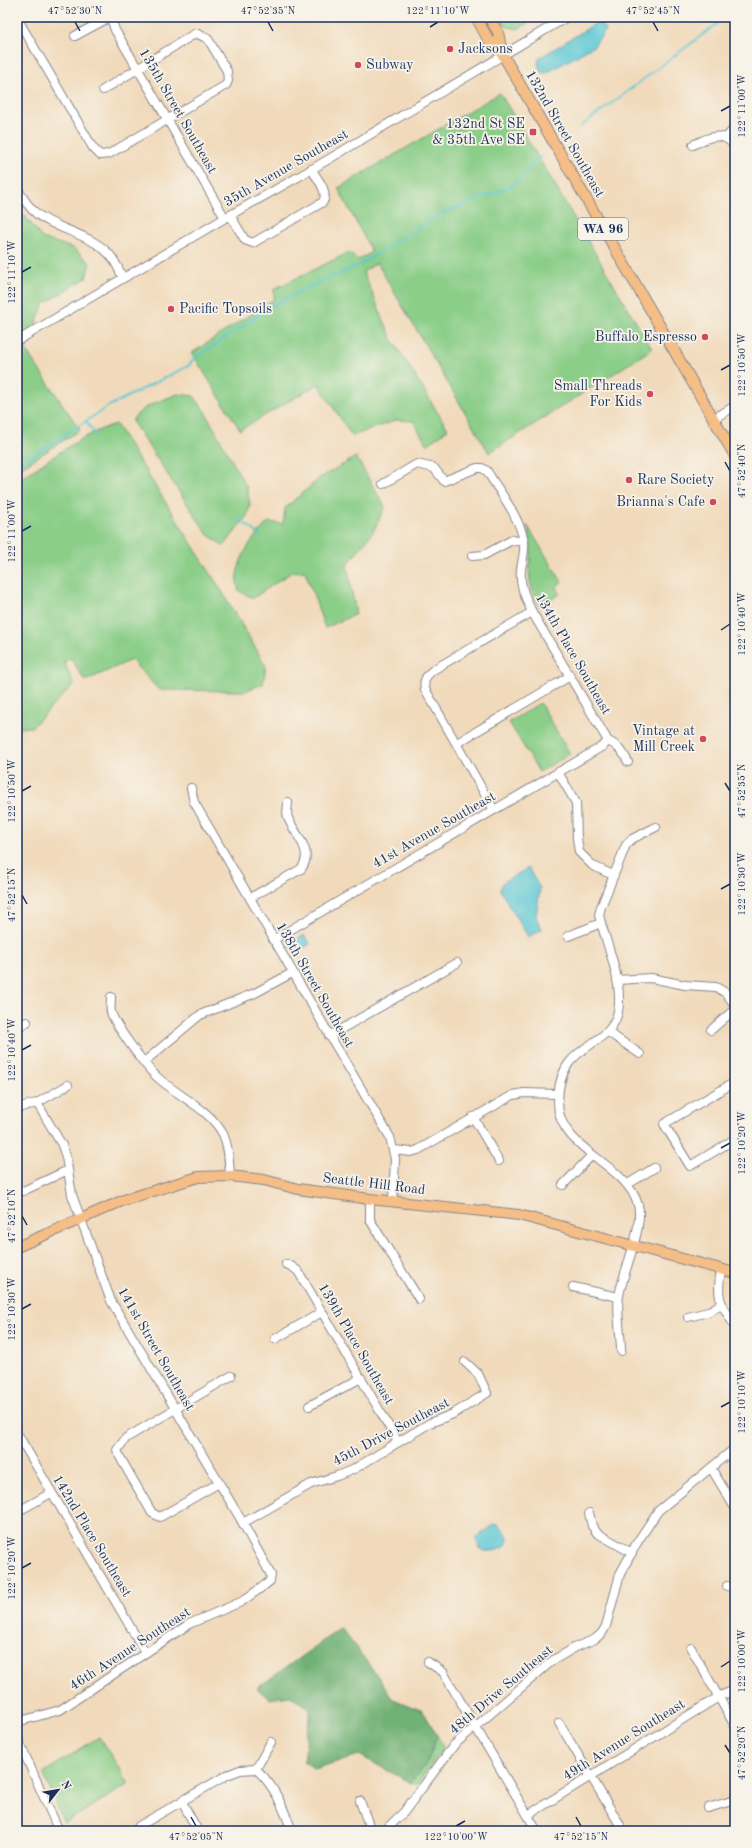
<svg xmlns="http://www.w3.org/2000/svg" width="752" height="1848" font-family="'Old Standard TT',serif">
<rect width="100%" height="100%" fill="#f7f3e8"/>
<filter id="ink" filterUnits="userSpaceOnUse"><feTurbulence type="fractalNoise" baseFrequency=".025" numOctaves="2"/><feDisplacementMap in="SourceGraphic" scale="8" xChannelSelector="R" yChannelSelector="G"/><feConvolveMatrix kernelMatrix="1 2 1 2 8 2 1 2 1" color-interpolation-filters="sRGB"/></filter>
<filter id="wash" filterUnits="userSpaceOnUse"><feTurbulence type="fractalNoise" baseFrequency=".012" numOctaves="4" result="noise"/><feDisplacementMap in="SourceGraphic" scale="16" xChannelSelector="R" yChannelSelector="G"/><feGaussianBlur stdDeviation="0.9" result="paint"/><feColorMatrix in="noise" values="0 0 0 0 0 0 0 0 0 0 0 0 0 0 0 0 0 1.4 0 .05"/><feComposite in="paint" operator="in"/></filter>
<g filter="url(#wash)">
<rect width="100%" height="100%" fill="#f1dabb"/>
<g fill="#8ace88" stroke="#527e73">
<path d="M500,17H539L518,29L505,26Z"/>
<path d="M500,93L652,349L489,453L377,263L363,272L392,339L448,429L427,445L413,421L397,420L352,436L318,384L240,430L192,353L274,299V289L350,252L358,260L372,252L338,188Z"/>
<path d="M25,216L42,238L73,248L90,263L86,278L44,304L25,349L80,430L17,470V218Z"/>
<path d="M178,394L194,396L204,410L247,488L250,505L247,516L224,546L208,535L132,421C140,406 163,400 178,394Z"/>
<path d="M116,424L223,593L266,666L263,684L245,691L159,690L131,660L85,681L71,658L64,662L74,684L32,727L17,728V481C48,461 80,435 116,424Z"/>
<path d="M356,457L385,507L373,532L347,565L356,614L325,628L305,571L292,572L253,598L239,591C238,586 236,580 237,575C240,555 254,535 269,522L283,524L285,508L321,477Z"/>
<path d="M527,525L562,582L556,586L560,594L540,606C519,574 538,558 527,525Z"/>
<path d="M540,703L570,754L539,772L509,722Z"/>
<path d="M437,1735L444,1747L417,1785L409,1782C426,1770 431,1754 437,1735Z"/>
<path d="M99,1737L129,1784L64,1823L43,1773Z"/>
</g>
<path fill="#6fb174" stroke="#457069" d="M341,1628L380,1679L393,1699L423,1711L437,1735C431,1754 426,1770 409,1782L359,1755L314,1769L304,1761L310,1708L290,1696L269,1699L257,1688Z"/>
<g fill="#5cc8d4" stroke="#3c7c99">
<path d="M606,17H644L613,26Z"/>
<path d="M598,22L606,30L594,46L550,71L544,73L541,72L538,64L539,58Z"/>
<path d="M528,868L540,888L536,917L542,929L528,937L500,890L502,883Z"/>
<path d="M304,935L310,944L295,953L289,944Z"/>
<path d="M495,1524C503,1525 513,1539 505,1546C501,1550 490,1552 484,1551L479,1547L476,1538Z"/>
</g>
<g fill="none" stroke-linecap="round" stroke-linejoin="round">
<g stroke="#5cc8d4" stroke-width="2">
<path d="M580,127L726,17"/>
<path d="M86,421L95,435"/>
<path d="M17,466L109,406L188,366L195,358L274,305L308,287L361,264L444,212L512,186L535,161L542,157"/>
<path d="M239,519L260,535"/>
</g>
</g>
</g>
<g filter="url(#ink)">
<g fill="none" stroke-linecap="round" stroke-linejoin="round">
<g stroke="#86848c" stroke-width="10">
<g id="minor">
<path d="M114,17L112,21L115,30L225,218"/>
<path d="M17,18L93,148L100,155L109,154L226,85L228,81L227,71L208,39L196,33L103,90"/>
<path d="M75,36L110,17"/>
<path d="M726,138L735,127"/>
<path d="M693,145C708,137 724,130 735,147"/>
<path d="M17,188C22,197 28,207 37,214C59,231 89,233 109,254C115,260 119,270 123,278"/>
<path d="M230,215L245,240L253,243L323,202C329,192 317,178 311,169"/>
<path d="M17,341L225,218L314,168L567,17"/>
<path d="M713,419L735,406"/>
<path d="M383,484L417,464L434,468L444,481L477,468H482L487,471C500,493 520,517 524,542C525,552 522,561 521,570C519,585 526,599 532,612L608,741C619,746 623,752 628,762"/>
<path d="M472,556L484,555L512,540L524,542"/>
<path d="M457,743L570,676"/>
<path d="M558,772L576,803L577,838L579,852L593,866L613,875"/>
<path d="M191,788L194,802C259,913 323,1026 390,1137L395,1159L393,1200"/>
<path d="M494,810L425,689C423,680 426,676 433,670L532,612"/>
<path d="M250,898L301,869C315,851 295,835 288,818C286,813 288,807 288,802"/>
<path d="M568,936L601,923"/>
<path d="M273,940L603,746L608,741"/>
<path d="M617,980L651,978L685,985L716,987L726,993L735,1005"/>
<path d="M111,997C111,1001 110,1008 111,1012C114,1024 146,1067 156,1076C177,1096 209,1108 223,1134C229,1147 229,1162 230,1176"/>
<path d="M17,1028L27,1022"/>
<path d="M711,1030L735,1009"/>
<path d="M608,1032L640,1054"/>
<path d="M329,1036L457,963"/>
<path d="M144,1062L200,1015L255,993L292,973"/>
<path d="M735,1082L664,1124L690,1166L735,1139"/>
<path d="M17,1108L37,1103L68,1085"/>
<path d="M473,1117L499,1161"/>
<path d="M394,1150L411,1152L418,1150L513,1095L524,1093L558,1094"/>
<path d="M628,1184L654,1168"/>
<path d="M563,1185L592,1155"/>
<path d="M23,1191L68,1170"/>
<path d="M370,1199V1220L419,1299"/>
<path d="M286,1264L291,1266L298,1271L398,1442"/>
<path d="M721,1270C716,1298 720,1303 735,1326"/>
<path d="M573,1287L618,1297"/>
<path d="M688,1317L708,1312L721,1304"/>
<path d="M275,1339L322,1312"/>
<path d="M621,1351C621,1334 616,1312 619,1296C623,1272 644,1227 638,1205C626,1162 558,1150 558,1103C558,1089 561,1074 569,1063C587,1039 620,1039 619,999C619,974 608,947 601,923L599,915L601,907L626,845L632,839L656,827"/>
<path d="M309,1406L361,1378"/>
<path d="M17,1433L145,1652"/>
<path d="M711,1468L735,1508"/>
<path d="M219,1483L160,1517L152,1513L121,1459L117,1450L126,1438L231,1376"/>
<path d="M17,1512L51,1493"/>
<path d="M589,1513L592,1526L597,1533L632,1553"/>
<path d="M243,1523L311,1484L337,1476L354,1469L430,1423L453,1414L487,1393L478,1374L465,1362"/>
<path d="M727,1586L735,1588"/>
<path d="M691,1648L735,1726"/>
<path d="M428,1662L443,1672L537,1831"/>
<path d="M17,1722L60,1710L189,1624L241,1602L265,1585L270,1581L271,1575L240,1518L111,1301L72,1195L66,1157L62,1145L37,1103"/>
<path d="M559,1723L620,1825"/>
<path d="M17,1737L59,1831"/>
<path d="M256,1769C275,1786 283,1807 292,1831"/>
<path d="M360,1801L371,1831"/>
<path d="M182,1802L198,1831"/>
<path d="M708,1808L735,1800"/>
<path d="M528,1815L720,1696L735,1690"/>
<path d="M136,1831L139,1826L227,1775L240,1770L256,1769L271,1742"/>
<path d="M384,1831L404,1812L454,1745L552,1661L576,1647L595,1639L602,1633L606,1626L620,1574L638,1541L658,1511L735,1448"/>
</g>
</g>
<g stroke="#86848c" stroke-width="12">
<g id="major">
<path d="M476,17L488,39L503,55L735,456"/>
<path d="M489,17L498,32L502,53"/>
<path d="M17,1247L124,1200L198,1177L230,1176L264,1180L298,1189L370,1199L519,1215L735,1273"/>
</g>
</g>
<use href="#minor" stroke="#fff" stroke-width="8"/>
<use href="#major" stroke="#f6be87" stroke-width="10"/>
</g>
</g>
<path fill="none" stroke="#1b2f5e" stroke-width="1.5" d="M75,22L80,31M268,22L273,31M653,22L658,31M430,27L438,22M721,111L730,106M22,272L31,267M721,370L730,365M725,462L730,471M22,531L31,526M721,630L730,624M725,783L730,791M22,791L31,786M721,889L730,884M22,895L27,904M22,1050L31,1045M721,1148L730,1143M22,1216L27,1225M22,1309L31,1304M721,1407L730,1402M22,1568L31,1563M721,1667L730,1661M725,1745L730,1753M191,1817L196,1826M576,1817L581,1826M456,1826L465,1821"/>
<g fill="#d1495b" stroke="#f7f3e8" stroke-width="1.5">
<circle cx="450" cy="49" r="4"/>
<circle cx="358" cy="65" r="4"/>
<rect x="529" y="128" width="8" height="8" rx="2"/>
<circle cx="171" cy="309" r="4"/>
<circle cx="705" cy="337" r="4"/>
<circle cx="650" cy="394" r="4"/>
<circle cx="629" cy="480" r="4"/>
<circle cx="713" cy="502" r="4"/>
<circle cx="703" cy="739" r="4"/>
</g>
<g text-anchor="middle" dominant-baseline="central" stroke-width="3.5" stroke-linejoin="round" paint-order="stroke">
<rect fill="#f7f3e8" stroke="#5d6a87" stroke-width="1" x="578" y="218" width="50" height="22" rx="3"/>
<g font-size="13" font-weight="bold" fill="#1b2f5e">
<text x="603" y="229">WA 96</text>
</g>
<g font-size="14" fill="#1b2f5e" stroke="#f7f3e8" text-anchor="end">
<text x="458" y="49" text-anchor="start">Jacksons</text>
<text x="366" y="65" text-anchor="start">Subway</text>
<text x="525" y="124">132nd St SE<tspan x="525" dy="16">&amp; 35th Ave SE</tspan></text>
<text x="179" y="309" text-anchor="start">Pacific Topsoils</text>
<text x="697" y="337">Buffalo Espresso</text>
<text x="642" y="386">Small Threads<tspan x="642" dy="16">For Kids</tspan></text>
<text x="637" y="480" text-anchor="start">Rare Society</text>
<text x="705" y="502">Brianna's Cafe</text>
<text x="695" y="731">Vintage at<tspan x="695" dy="16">Mill Creek</tspan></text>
</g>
<g font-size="14" fill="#1b2f5e" stroke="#f7f3e8">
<text transform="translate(178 111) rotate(60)">135th Street Southeast</text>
<text transform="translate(565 134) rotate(60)">132nd Street Southeast</text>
<text transform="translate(286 168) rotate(-30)">35th Avenue Southeast</text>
<text transform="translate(573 654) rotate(60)">134th Place Southeast</text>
<text transform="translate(434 830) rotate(-30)">41st Avenue Southeast</text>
<text transform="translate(315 985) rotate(60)">138th Street Southeast</text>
<text transform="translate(374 1184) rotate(7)">Seattle Hill Road</text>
<text transform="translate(356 1344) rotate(60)">139th Place Southeast</text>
<text transform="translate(156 1349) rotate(60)">141st Street Southeast</text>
<text transform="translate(391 1432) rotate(-28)">45th Drive Southeast</text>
<text transform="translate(92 1536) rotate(59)">142nd Place Southeast</text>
<text transform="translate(130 1649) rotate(-33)">46th Avenue Southeast</text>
<text transform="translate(501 1690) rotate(-40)">48th Drive Southeast</text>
<text transform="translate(624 1740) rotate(-32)">49th Avenue Southeast</text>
</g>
</g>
<rect width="752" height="1848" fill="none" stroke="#f7f3e8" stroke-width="44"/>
<g transform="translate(58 1790) rotate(59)" stroke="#f7f3e8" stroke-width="3" paint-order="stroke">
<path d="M0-3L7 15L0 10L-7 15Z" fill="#1b2f5e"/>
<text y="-6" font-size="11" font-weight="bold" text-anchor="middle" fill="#1b2f5e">N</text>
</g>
<rect x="22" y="22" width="708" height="1804" fill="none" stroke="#1b2f5e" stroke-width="1.5"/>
<g font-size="10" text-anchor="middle" fill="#1b2f5e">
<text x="75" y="14">47°52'30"N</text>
<text x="268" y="14">47°52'35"N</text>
<text x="438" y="14">122°11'10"W</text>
<text x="653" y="14">47°52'45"N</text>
<text transform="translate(741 106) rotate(-90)" y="4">122°11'00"W</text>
<text transform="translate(11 272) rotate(-90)" y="4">122°11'10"W</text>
<text transform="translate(741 365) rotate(-90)" y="4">122°10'50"W</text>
<text transform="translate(741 471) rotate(-90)" y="4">47°52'40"N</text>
<text transform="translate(11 531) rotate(-90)" y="4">122°11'00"W</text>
<text transform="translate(741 624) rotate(-90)" y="4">122°10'40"W</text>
<text transform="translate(11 791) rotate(-90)" y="4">122°10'50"W</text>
<text transform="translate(741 791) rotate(-90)" y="4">47°52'35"N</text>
<text transform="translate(741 884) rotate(-90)" y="4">122°10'30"W</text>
<text transform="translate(11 895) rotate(-90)" y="4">47°52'15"N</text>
<text transform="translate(11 1050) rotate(-90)" y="4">122°10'40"W</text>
<text transform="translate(741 1143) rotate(-90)" y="4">122°10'20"W</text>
<text transform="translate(11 1216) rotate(-90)" y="4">47°52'10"N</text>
<text transform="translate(11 1309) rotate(-90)" y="4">122°10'30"W</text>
<text transform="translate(741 1402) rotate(-90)" y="4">122°10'10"W</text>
<text transform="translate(11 1568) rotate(-90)" y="4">122°10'20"W</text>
<text transform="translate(741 1661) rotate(-90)" y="4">122°10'00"W</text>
<text transform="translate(741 1753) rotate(-90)" y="4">47°52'20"N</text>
<text x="196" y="1840">47°52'05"N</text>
<text x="456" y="1840">122°10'00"W</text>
<text x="581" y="1840">47°52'15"N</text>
</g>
</svg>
